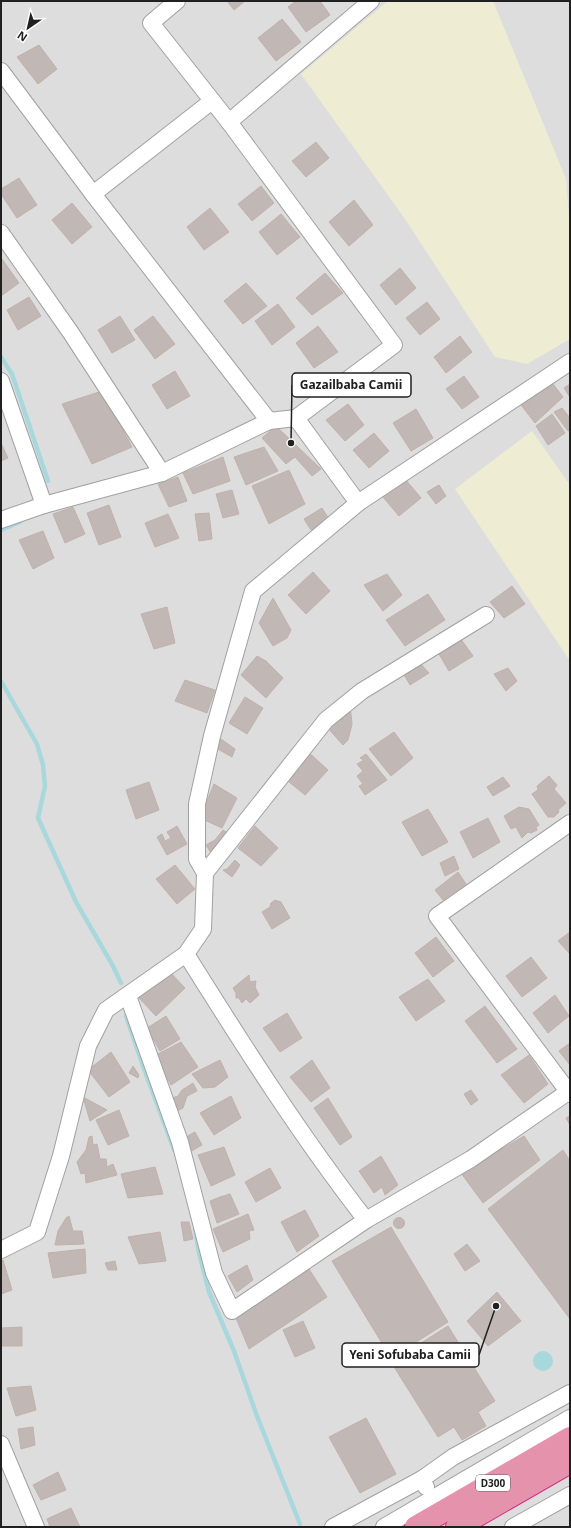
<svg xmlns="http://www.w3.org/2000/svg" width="571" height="1528" font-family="'Noto Sans',sans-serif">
<rect width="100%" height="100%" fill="#f0ece7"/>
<rect fill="#dedddd" x="1" y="1" width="569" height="1526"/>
<g fill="#eeecd3">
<path d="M388,1H493L566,179L570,229V339L527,364L495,357L405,219L301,74Z"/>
<path d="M532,431L570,485V661L455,489Z"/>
</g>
<circle fill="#a9d8dc" cx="543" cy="1361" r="10"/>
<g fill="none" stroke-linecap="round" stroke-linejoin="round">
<g stroke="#a9d8dc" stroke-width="4.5">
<path d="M1,357L12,374L48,481"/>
<path d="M1,530L20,522"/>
<path d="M1,681L37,744L43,765L45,786L38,818L76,902L113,966L121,983"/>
<path d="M126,1016L143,1066L174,1150"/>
<path d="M195,1229L199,1253L209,1292L234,1351L257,1416L300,1524"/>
</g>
</g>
<g fill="#c1b7b4" stroke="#c2b1aa">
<path d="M227,1H245L234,10Z"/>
<path d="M296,1H320L330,15L306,32L288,7Z"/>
<path d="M282,19L301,42L276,61L258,38Z"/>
<path d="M39,45L57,69L38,84L17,57Z"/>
<path d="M316,142L329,158L306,177L292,161Z"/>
<path d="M19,178L37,205L17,218L1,194V189Z"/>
<path d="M261,186L274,203L252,221L238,204Z"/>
<path d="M354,200L373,225L349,246L329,222Z"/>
<path d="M72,203L92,227L72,244L52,220Z"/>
<path d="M210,208L229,232L204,250L187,227Z"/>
<path d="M281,214L300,237L277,255L259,232Z"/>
<path d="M2,259L19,283L1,296V260Z"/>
<path d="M400,268L416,288L396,305L380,285Z"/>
<path d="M325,273L343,293L312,315L296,298Z"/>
<path d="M246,283L267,306L243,324L224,301Z"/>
<path d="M29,297L41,316L18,330L7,310Z"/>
<path d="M427,302L440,319L420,335L406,318Z"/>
<path d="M278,304L295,327L272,345L255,321Z"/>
<path d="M120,316L135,340L112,353L98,330Z"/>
<path d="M153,316L175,344L155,359L134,330Z"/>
<path d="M318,326L338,352L314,368L296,343Z"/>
<path d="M460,336L472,352L446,373L434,357Z"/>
<path d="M175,371L190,396L167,409L152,385Z"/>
<path d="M464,376L479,397L462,409L446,389Z"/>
<path d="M550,380L563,397L535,423L518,401Z"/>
<path d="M570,384V397L564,388Z"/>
<path d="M102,391L132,447L92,464L62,404Z"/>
<path d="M348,404L364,425L345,441L326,420Z"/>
<path d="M562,408L570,418V430L568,431L554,412Z"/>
<path d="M416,409L433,438L411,451L393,423Z"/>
<path d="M552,414L565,433L548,445L536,426Z"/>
<path d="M276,426L321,469L312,476L295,457L286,464L262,438Z"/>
<path d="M374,433L389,451L369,468L353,450Z"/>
<path d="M1,443L8,458L1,461Z"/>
<path d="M264,447L278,471L246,485L234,457Z"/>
<path d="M223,457L230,481L193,494L183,473Z"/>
<path d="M289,470L305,504L269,524L252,486Z"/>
<path d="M178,477L187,501L169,507L158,484Z"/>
<path d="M405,479L421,498L399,516L383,497Z"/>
<path d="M439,485L446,496L436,504L427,492Z"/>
<path d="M232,490L239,514L223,518L216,494Z"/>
<path d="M109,505L121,537L99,545L87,513Z"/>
<path d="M73,507L85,534L65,543L53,514Z"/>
<path d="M322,508L329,519L311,530L304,519Z"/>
<path d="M209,513L212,539L199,541L195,514Z"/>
<path d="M168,514L179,538L155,547L145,523Z"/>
<path d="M43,531L54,558L33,569L19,540Z"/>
<path d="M313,572L330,591L306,614L288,595Z"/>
<path d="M387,574L402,595L383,611L364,585Z"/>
<path d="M512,586L525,604L504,618L490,602Z"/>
<path d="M428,594L445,620L405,646L386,620Z"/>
<path d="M273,598L291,630L287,638L273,646L259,623Z"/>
<path d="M167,607L175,643L154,649L141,614Z"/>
<path d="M458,635L473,656L449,671L436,649Z"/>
<path d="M257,656L266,661L283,678L266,698L241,675Z"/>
<path d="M418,661L429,673L410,685L402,671Z"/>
<path d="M508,668L517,681L506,691L494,674Z"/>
<path d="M185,680L215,690L207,713L175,701Z"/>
<path d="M245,697L263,708L247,734L229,723Z"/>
<path d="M350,705L352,724L348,740L343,745L326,726Z"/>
<path d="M394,732L413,758L391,776L369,749Z"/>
<path d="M221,739L235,749L232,757L216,748Z"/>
<path d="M305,749L328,770L305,795L283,777Z"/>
<path d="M366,754L387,780L365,795L359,786L363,784L357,776L363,771L357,764L364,760L360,758Z"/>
<path d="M549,776L557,785L554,789L566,803L558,810L559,812L554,817H548L532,794L538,790L537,786Z"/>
<path d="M503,777L510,786L493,796L487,787Z"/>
<path d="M149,782L159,810L136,819L126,790Z"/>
<path d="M214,784L237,798L222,828L200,818Z"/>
<path d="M519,807L529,809L539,825L536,827L537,830L531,833L528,832L522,838L516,827L511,829L504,816Z"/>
<path d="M428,809L448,842L422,856L402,822Z"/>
<path d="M488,818L500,842L473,858L460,832Z"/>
<path d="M177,826L187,844L167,855L157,837L162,834L165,841L171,838L167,832Z"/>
<path d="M255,826L278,848L261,866L238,848Z"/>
<path d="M223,830L231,835L211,853L206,845L215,840Z"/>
<path d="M454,856L459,869L445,876L440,863Z"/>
<path d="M235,860L240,865L232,877L223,870L227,869Z"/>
<path d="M175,865L195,889L177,904L156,879Z"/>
<path d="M458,872L466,884L443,900L435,890Z"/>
<path d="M275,900L281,902L290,918L272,929L262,912L270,907L271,903Z"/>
<path d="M570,932V954L558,941Z"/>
<path d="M436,937L454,961L433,977L415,953Z"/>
<path d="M531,957L547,978L522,997L506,976Z"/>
<path d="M168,970L185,988L156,1016L139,998Z"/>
<path d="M249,975L250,982L256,981L255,987L259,995L250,1003L246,999L242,1003L239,998H236V993L233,988Z"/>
<path d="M428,979L445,1001L416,1021L399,997Z"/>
<path d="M555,995L569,1016L548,1033L533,1013Z"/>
<path d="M485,1006L517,1049L497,1063L465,1021Z"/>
<path d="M287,1013L302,1038L280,1052L263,1028Z"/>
<path d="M166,1016L180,1039L160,1051L147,1028Z"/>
<path d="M181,1042L198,1067L171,1085L154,1056Z"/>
<path d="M570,1043V1065L559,1051Z"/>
<path d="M111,1052L130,1082L109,1097L88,1070Z"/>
<path d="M529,1055L548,1084L524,1103L501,1075Z"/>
<path d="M220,1060L228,1077L215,1087L203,1088L192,1074Z"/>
<path d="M312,1060L330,1088L311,1102L290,1077Z"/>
<path d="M133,1066L139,1075L138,1078L129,1073Z"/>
<path d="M193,1083L197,1091L187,1096L183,1108L175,1112L169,1099L178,1096L182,1090Z"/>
<path d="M471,1090L478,1100L471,1105L464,1094Z"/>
<path d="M231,1096L241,1118L214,1135L200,1113Z"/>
<path d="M83,1097L107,1110L90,1121Z"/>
<path d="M328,1098L352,1137L340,1145L314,1108Z"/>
<path d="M119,1110L129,1136L108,1145L96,1120Z"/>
<path d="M570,1116V1125L566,1118Z"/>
<path d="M195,1132L202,1145L190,1152L184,1138Z"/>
<path d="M92,1136L93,1145L97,1144L100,1159H106L107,1167L113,1164L117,1175L86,1183L85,1173L81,1174L77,1162L86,1150L89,1137Z"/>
<path d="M524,1136L540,1160L483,1203L461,1173Z"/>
<path d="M224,1147L235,1175L211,1186L198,1155Z"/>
<path d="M563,1150L570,1161V1319L488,1209Z"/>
<path d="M381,1156L398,1185L385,1195L382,1187L374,1193L359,1171Z"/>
<path d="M155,1167L163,1194L128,1198L121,1174Z"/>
<path d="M270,1168L281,1188L256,1202L245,1182Z"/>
<path d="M230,1194L239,1214L217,1223L210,1201L220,1197Z"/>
<path d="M305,1210L319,1236L297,1252L281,1222Z"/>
<path d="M248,1214L254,1230L249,1231L250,1239L223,1252L213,1229Z"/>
<path d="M69,1216L73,1231H82L84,1244L55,1245L58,1231L66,1218Z"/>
<circle cx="399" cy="1223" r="5.5"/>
<path d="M181,1222H189L193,1239L184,1241Z"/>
<path d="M391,1227L448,1322L391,1358L332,1261Z"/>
<path d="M160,1232L166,1261L139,1264L128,1237Z"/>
<path d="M467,1244L480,1261L465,1271L454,1254Z"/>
<path d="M85,1249L86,1273L53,1278L48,1253Z"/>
<path d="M3,1260L12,1290L1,1294V1261Z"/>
<path d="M115,1261L117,1270H108L105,1263Z"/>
<path d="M247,1265L253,1280L237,1292L228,1276Z"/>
<path d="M309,1269L327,1297L249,1349L236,1318Z"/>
<path d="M497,1292L521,1321L488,1346L467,1321Z"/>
<path d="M303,1321L315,1348L295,1357L283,1330Z"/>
<path d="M448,1326L495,1401L478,1412L486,1426L462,1440L454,1427L438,1437L391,1362Z"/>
<path d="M22,1327V1346H1V1328Z"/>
<path d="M31,1386L36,1410L16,1416L7,1388Z"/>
<path d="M366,1418L396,1474L360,1493L329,1437Z"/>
<path d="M33,1427L35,1445L21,1449L18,1429Z"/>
<path d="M58,1472L66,1490L41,1500L33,1485Z"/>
<path d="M71,1508L80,1527H50L47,1519Z"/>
</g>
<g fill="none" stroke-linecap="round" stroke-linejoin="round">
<g stroke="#a1a1a1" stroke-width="18">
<g id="minor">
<path d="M177,1L151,23L229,122L394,345L296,418"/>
<path d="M1,71L93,194L269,421L296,418L358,503"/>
<path d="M229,122L371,1"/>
<path d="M93,194L212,101"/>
<path d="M1,233L71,333L162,473"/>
<path d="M1,381L44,505"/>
<path d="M1,520L44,505L162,473L269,421"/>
<path d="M570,823L437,916L570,1094"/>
<path d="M205,873L326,720L362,691L486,615"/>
<path d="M186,954C243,1045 300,1135 366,1220"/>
<path d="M128,996L180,1142L214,1273L232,1311L366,1220L471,1159L568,1092"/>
<path d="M1,1250L37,1232L61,1156L88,1046L106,1010L186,954L203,929L205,873L197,859V804L212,736L253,591L358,503L570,362"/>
<path d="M1,1444L36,1527"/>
<path d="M422,1479L453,1457L570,1393"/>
<path d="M333,1527L422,1479L426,1487"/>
<path d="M384,1527L570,1418"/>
<path d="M513,1527L570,1495"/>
</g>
</g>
<g stroke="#d62d7f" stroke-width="24">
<g id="highway">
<path d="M416,1527L570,1438"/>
<path d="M457,1527L570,1462"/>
</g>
</g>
<use href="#minor" stroke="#fff" stroke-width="16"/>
<use href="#highway" stroke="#e592ad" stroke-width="22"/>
</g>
<g text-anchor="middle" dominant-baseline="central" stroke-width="3.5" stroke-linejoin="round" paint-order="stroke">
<rect fill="#fff" stroke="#636363" stroke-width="1" x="476" y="1475" width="34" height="16" rx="3"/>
<g font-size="10" font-weight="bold" fill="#202020">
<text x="493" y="1483">D300</text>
</g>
</g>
<path fill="none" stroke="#202020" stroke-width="1.5" d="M291 443L292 385M496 1306L479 1355"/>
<g fill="#202020" stroke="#fff" stroke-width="1.5">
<circle cx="291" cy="443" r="4"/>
<circle cx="496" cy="1306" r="4"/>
</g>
<g fill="#fff" stroke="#202020" stroke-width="1.5">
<rect x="292" y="373" width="119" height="24" rx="4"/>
<rect x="342" y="1343" width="137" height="24" rx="4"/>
</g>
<g font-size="12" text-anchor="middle" font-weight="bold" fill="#202020">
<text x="351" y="389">Gazailbaba Camii</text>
<text x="410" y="1359">Yeni Sofubaba Camii</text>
</g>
<rect width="571" height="1528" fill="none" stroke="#202020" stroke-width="4"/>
<g transform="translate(28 28) rotate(214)" stroke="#ffffff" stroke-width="3" paint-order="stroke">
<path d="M0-3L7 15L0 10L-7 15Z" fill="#202020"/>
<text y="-6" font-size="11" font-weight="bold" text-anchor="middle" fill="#202020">N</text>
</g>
</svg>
